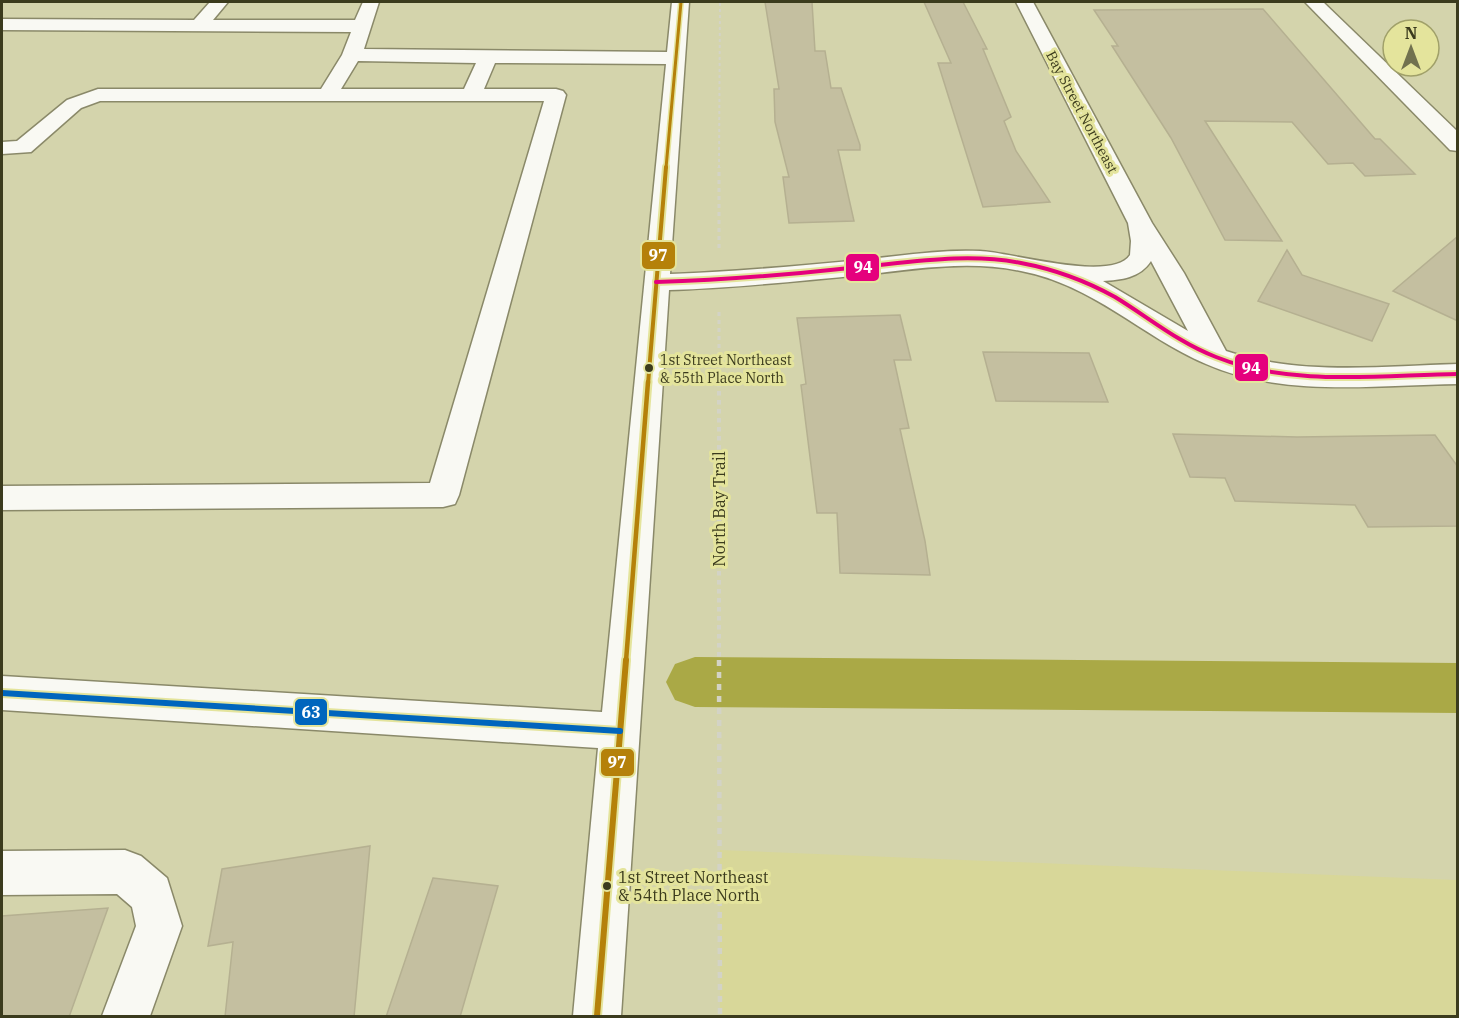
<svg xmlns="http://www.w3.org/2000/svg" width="1459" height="1018" font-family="'IBM Plex Serif',serif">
<rect width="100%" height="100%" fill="#d4d4ac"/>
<path fill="#d8d799" d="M720,850L1457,880V1016H720Z"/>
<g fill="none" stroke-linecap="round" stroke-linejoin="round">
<path fill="#aaa946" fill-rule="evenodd" d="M695,657L1458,663V713L695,707L675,700L666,682L675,664Z"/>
</g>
<g fill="#c4bfa0" stroke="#b5b091" stroke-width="1.5">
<path d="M765,2H812L815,51H825L831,88H841L860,145V150H838L854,221L789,223L783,177H789L775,122L774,89H779Z"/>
<path d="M924,2H963L987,49H983L1011,117L1004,121L1016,151L1050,202L983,207L938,63H951Z"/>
<path d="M1263,9L1375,139H1380L1415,174L1365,176L1353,163L1328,164L1292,122L1205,121L1282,241L1225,240L1171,138L1112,46H1118L1094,10Z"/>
<path d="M1458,236V321L1393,291Z"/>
<path d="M1287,250L1302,275L1389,304L1372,341L1258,301Z"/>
<path d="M900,315L911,360H894L909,428L900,429L925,541L930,575L840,573L837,513H817L801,385L806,384L797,318Z"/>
<path d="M983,352L1089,353L1108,402L996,401Z"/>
<path d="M1173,434L1297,437L1435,435L1458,467V526L1368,527L1355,505L1235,501L1225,478L1190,477Z"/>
<path d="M370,846L354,1017H225L233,942L208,946L222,869Z"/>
<path d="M433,878L498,886L460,1017H386Z"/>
<path d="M108,908L69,1017H2V916Z"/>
</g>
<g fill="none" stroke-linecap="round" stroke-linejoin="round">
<g stroke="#8a8969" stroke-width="3">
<g id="minor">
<path d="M210,2H228L213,20H355L363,2H379L364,49L667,52L672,2H689L670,274C734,272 797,266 861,260C901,256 940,249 980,251C1010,252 1112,283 1130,255L1131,241L1128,223L1016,2H1033L1152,223L1184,273L1226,351C1300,376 1381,366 1458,364V384C1377,385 1282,398 1206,364C1141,336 1094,285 1021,271C969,260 915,269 863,275C798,281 734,288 669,290L621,1016H573L598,748L2,710V676L602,712L666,64L495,63L484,89H556L563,91L566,95L459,495L455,504L443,507L2,510V486L430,483L544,101H100L81,108L31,152L2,154V142L17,141L67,100L98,89H321L342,55L351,32L2,30V19L194,20ZM358,61L476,63L464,89H341ZM1151,261L1188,331L1103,281C1121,280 1140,278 1151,261Z"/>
<path d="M1305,2H1323L1458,132V151L1450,150Z"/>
<path d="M125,850L141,856L167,878L182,926L150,1016H102L136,926L132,907L117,894L2,895V851Z"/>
</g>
</g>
<path stroke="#d3d3c6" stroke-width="2" stroke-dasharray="3 3" stroke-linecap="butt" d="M719,168L720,2"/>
<g stroke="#d3d3c6" stroke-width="3" stroke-dasharray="4 4" stroke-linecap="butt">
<path d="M719,248V167"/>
<path d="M719,312V384"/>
</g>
<path stroke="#d3d3c6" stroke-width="4" stroke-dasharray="4.5 4.5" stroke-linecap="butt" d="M719,382V661"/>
<path stroke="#d3d3c6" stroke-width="4.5" stroke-dasharray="6 6" stroke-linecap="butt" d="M719,660L720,1016"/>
<use href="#minor" fill="#f9f9f3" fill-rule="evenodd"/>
<g stroke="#e4e49c" stroke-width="6">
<path id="bus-1-far3" d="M666,168L681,2"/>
</g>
<g stroke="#e4e49c" stroke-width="8">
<path id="bus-1-far2" d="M648,384L666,167"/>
</g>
<g stroke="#e4e49c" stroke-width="9">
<path id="bus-1-far1" d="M626,661L648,382"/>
</g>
<g stroke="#e4e49c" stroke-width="10">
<path id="bus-1" d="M597,1016L626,660"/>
</g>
<g stroke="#e4e49c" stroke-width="8">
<path id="bus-2" d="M656,282C721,280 786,275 850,268C907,263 965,252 1021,263C1053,269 1086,281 1115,297C1148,317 1179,343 1216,357C1291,387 1379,375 1458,374"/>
</g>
<g stroke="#e4e49c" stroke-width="10">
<path id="bus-3" d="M2,693L620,731"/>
</g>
<use href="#bus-1-far3" stroke="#b5810a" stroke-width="3"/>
<use href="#bus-1-far2" stroke="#b5810a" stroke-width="4"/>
<use href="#bus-1-far1" stroke="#b5810a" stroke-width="4.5"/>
<use href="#bus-1" stroke="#b5810a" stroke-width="6"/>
<use href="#bus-2" stroke="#e5007d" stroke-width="4"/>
<use href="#bus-3" stroke="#0065bd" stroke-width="6"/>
</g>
<g fill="#3b3b1d" stroke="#e4e49c" stroke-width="2">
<circle cx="649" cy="368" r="5"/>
<circle cx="607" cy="886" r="5"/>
</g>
<g text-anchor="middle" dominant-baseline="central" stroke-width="6" stroke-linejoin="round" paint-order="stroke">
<g font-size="14" fill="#3b3b1d" stroke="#e4e49c">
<text transform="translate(1082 112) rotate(62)">Bay Street Northeast</text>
</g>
<g font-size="14" fill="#3b3b1d" stroke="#e4e49c" text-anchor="start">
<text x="660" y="360">1st Street Northeast<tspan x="660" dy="18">&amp; 55th Place North</tspan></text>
</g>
<g font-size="16" fill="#3b3b1d" stroke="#e4e49c">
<text transform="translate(719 509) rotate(-90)">North Bay Trail</text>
</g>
<g font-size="16" fill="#3b3b1d" stroke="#e4e49c" text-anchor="start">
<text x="618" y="877">1st Street Northeast<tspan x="618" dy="18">&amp; 54th Place North</tspan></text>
</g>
</g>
<g stroke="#e4e49c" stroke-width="2">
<rect x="641" y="241" width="35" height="29" rx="6" fill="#b5810a"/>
<rect x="845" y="253" width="35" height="29" rx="6" fill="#e5007d"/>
<rect x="1234" y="353" width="35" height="29" rx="6" fill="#e5007d"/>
<rect x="294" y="698" width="34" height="28" rx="6" fill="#0065bd"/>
<rect x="600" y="748" width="35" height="29" rx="6" fill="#b5810a"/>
</g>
<g font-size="16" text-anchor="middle" font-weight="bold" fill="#fff">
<text x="658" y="261">97</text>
<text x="863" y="273">94</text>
<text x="1251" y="374">94</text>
<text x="311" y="718">63</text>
<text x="617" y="768">97</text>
</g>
<rect width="1459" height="1018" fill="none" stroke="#3b3b1d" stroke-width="6"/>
<g transform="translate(1411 48)"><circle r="28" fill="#e4e49c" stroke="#a0a069" stroke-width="1.5"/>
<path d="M0-4.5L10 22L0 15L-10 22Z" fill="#71714f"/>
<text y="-9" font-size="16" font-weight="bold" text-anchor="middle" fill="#3b3b1d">N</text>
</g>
</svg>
